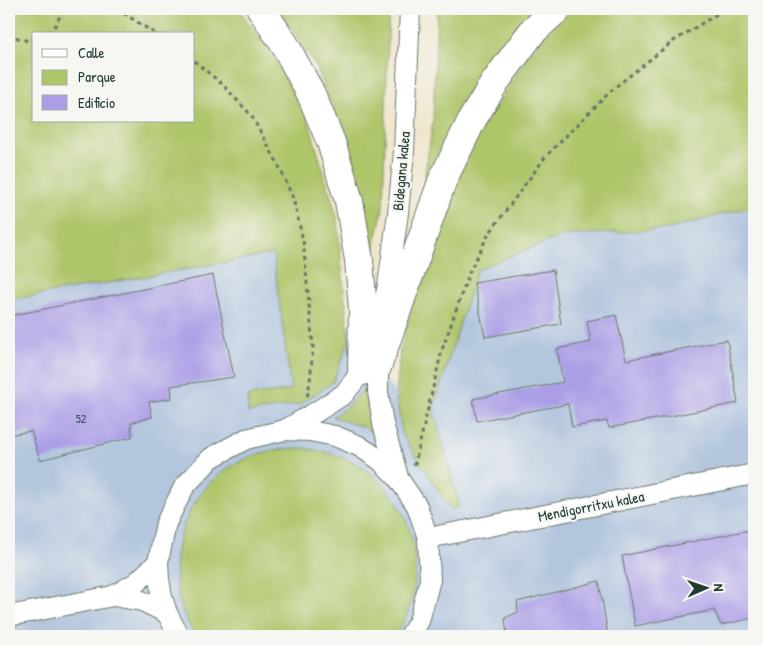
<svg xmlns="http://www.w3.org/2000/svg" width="763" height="645" font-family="'Patrick Hand',sans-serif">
<rect width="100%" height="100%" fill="#f6f6f2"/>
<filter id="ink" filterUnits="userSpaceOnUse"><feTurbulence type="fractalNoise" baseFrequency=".02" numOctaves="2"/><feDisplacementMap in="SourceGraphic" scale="10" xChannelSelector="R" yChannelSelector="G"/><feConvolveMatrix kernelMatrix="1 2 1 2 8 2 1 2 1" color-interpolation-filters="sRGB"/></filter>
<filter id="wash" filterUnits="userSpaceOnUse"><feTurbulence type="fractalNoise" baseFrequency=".0096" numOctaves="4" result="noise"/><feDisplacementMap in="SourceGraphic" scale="20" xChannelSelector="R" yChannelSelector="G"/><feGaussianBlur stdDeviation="1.12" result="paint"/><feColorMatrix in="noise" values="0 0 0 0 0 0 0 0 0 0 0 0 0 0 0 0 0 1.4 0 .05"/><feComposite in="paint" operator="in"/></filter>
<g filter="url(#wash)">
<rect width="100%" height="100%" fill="#f0e6cd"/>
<path fill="#b4c6de" d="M754,206V636H9V262L271,216L396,394L402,434L450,509L460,507L433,410L477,270L561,236L668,229Z"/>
<g fill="#afc569" stroke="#67814e" fill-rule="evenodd">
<path d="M9,9H239L301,96L337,217L349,341L333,382L300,404L248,413V396L291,390L273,254L9,300ZM34,34H194V121H34Z"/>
<path d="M278,9H389L383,208L371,264L351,157L317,68Z"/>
<path d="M437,9H542L416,232L433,121Z"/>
<path d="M571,9H754V206L668,229L561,236L477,270L433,409L460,507L450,509L402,434L396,394L400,351L419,281L469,149L530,52Z"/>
<path d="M370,378L369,405L376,435L363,427L333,417C350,406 359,395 370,378Z"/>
<path d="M303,448C320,451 336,453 351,461C415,493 435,578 395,636H196C157,581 176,499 233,465C238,463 242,460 247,458C265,450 283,449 303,448Z"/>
</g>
<g id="blocks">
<g fill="#ac9ee6">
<path d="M553,270L561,324L485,337L474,283Z"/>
<path d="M213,275L234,377L171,386L172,398L149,402L152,417L131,423L132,437L40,460L31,431L9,435V316Z"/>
<path d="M616,315L626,360L727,340L738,403L609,428L607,421L572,427L568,404L477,421L473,399L563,382L557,349L591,342L587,321Z"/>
<path d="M754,529V618L721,625L714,610L635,626L622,556Z"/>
<path d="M599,581L608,636H507L505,618L518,612L517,602Z"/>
</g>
</g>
</g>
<g filter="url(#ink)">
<use href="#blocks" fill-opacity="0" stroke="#68786a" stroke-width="1"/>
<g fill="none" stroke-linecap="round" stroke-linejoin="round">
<g stroke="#68786a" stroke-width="22">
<g id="minor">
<path d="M378,353V392L383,424L398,477"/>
<path d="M285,430L316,412L344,394L362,371L378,331L388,285L398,213L404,151L410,9"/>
<path d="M428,538L754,474"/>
<path d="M113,596L142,601L167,613"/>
<path d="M9,616L113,596L136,583L158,562"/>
<path d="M179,636L167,613L162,597L159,579L158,562L166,523L184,487L211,458L246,439L285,430L310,431L335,436L359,446L380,460L398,478L417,506L428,538L430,580L419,621L410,636"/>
</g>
</g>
<g stroke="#68786a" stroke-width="30">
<g id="highway">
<path d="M261,9L285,45L311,94L331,142L349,201L359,260L363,310L362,371"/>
<path d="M377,367L443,179L473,118L495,82L532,32L557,9"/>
</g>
</g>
<g stroke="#68786a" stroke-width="3" stroke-dasharray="4 4" stroke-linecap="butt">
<path d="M117,9L156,34"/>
<path d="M9,33C15,38 26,42 34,40"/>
<path d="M50,34L52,31L64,9"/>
<path d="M194,61L221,83L251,115L277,162L293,198L303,240L313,347L310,382L307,398"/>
<path d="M413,465L415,463L442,350L469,273L488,235L546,156L613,89L672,42L725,9"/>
</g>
<use href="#minor" stroke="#fff" stroke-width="20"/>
<use href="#highway" stroke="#fff" stroke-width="28"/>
</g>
</g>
<g text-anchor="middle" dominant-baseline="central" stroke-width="4.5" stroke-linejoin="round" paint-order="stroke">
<g font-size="12" fill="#425560">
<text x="81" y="418">52</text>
</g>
<g font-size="15" fill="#1f3d34" stroke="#f6f6f2">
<text transform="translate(401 171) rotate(-85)">Bidegana kalea</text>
<text transform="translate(591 506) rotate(-11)">Mendigorritxu kalea</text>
</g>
</g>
<rect width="763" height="645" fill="none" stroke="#f6f6f2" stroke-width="30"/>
<rect x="32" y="32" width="162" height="90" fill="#f6f6f2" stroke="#a0aca6"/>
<rect x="42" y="49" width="25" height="8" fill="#ffffff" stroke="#a0aca6"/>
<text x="78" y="58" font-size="15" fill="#1f3d34">Calle</text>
<rect x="42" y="70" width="25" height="15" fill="#afc569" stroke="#a0aca6"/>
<text x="78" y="82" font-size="15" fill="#1f3d34">Parque</text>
<rect x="42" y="95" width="25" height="15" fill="#ac9ee6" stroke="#a0aca6"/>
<text x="78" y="108" font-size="15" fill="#1f3d34">Edificio</text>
<g transform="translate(706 588) rotate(88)" stroke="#f6f6f2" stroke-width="4" paint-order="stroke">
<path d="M0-4L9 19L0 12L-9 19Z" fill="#1f3d34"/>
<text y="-8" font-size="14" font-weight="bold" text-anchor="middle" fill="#1f3d34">N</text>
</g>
</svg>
